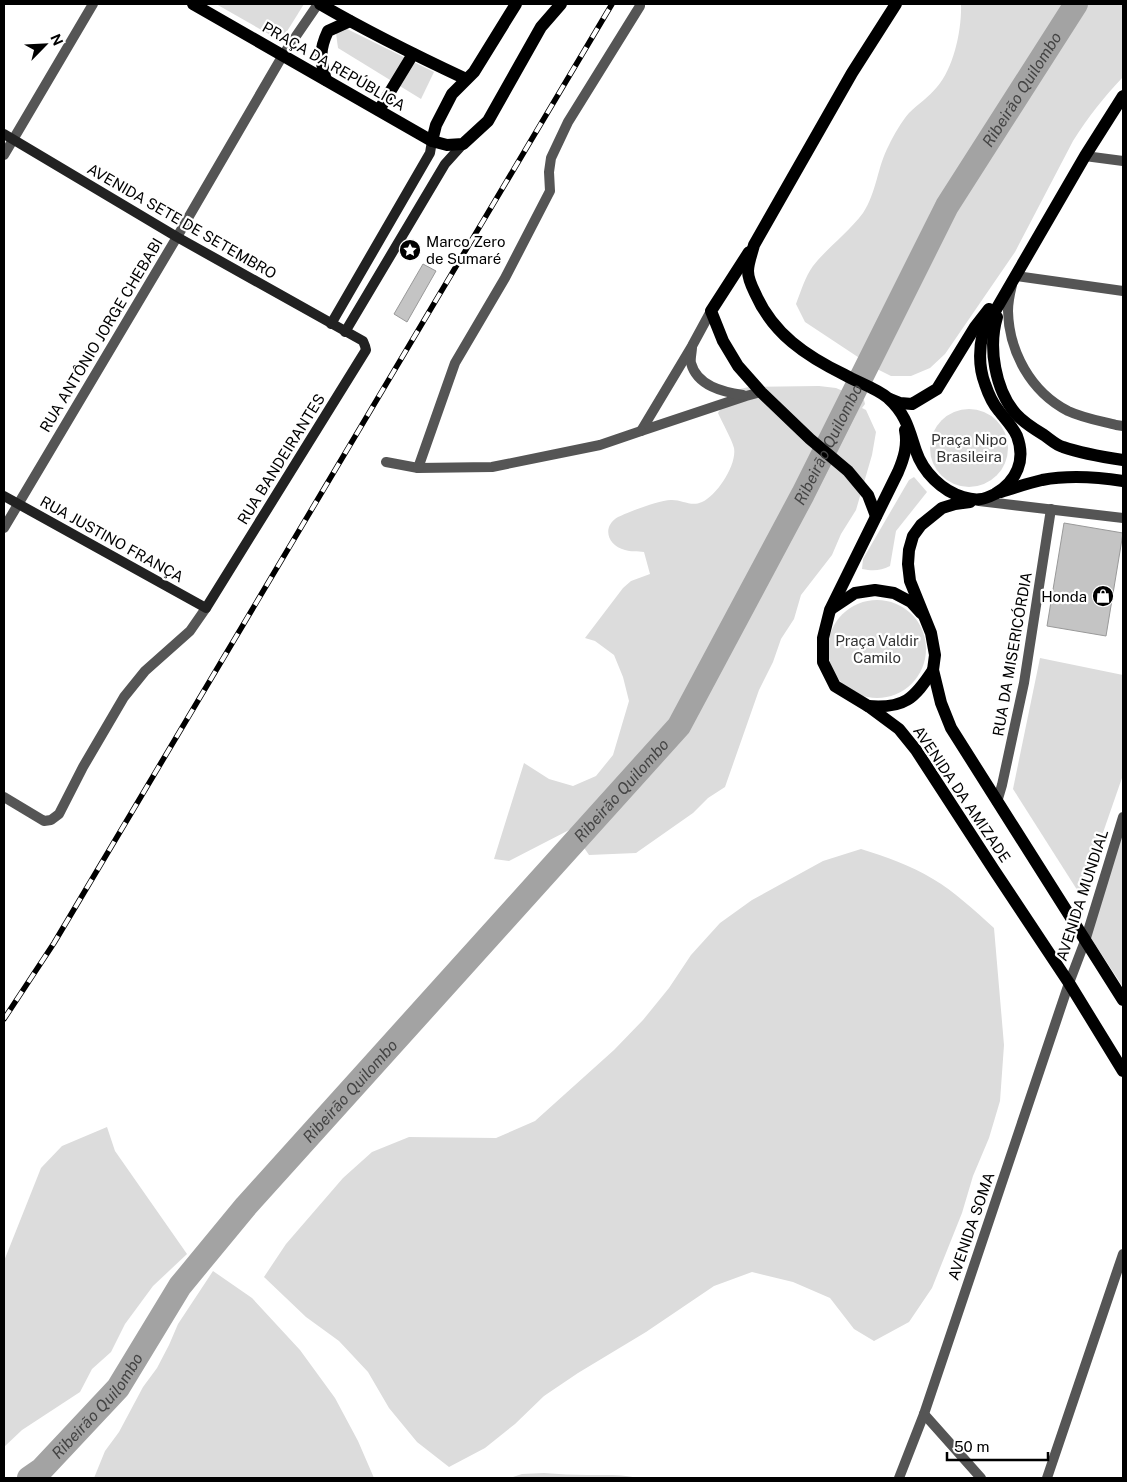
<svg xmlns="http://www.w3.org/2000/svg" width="1127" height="1482" font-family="'Public Sans',sans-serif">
<rect width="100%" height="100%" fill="#fff"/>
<g fill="#dcdcdc">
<path d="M216,4H304L281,41Z"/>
<path d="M961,4H1123V77C1104,97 1088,117 1073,141L1015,252L945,354L930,368L911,376H891L873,367L805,322L796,304C801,291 805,277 813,266C828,247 848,233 863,213C877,192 877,167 889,145C894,135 901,122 909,113C918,104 929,97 937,87C954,68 962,29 961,4Z"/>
<path d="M343,27L434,72L421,99L338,48L336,33Z"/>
<path d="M819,386L836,388L864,400L865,404L862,408L866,410L876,432L872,455L856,510L841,534L832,555L801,595L794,619L781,639L773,662L759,690L725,787L708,798L693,813L636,853L589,855L578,839L573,828L509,861L494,859L524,763L549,779L573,786L596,776L613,755L629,701L623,677L614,655L595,641L585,638L623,588L631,581L650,574L644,552C638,551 630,552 625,550C608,546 601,527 618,517C629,512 661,499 672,500C683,500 691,507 702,502C717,495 737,465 734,448C731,438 723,424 718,413L721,408L737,398L726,392L749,387Z"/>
<circle cx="969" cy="448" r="39"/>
<path d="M914,477L927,492L896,531L890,566C880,571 873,571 862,569L863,559L909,480Z"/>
<circle cx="877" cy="649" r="49"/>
<path d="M1040,658L1123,675V775L1081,896L1013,789Z"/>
<path d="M1123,827V987L1087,932Z"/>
<path d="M861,849C886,857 910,865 933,879C955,892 974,910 994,928L1004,1045L1000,1101L989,1138L973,1176L962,1213L932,1288L909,1322L874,1341L854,1329L830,1298L793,1282L752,1272L714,1286L646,1332L578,1373L544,1396L515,1424L485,1448L449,1467L417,1442L389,1408L368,1372L339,1341L306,1317L264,1277L286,1244L343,1178L372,1152L409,1137L496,1138L535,1121L614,1050L643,1020L669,988L691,955L720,923L752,900L823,861Z"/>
<path d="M107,1127L115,1151L187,1254L153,1286L125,1324L111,1352L92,1369L80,1392L22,1430L4,1447V1261L41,1168L62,1146Z"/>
<path d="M213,1271L252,1298L300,1350L335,1398L358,1441L374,1478H94L105,1451L119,1432L143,1387L157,1368L169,1345L178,1324Z"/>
<path d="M544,1473C559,1474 573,1475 587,1475C604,1475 622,1474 638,1478H510L522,1474Z"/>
</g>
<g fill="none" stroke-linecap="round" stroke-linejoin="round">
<path stroke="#a3a3a3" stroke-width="24" id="s1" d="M29,1478L42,1469L118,1388L180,1286L246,1206L679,726L803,494L947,206L1076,4"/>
</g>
<g fill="#c4c4c4" stroke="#999">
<path d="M423,264L436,271L407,322L394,314Z"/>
<path d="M1064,523L1123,533L1106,636L1047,626Z"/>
</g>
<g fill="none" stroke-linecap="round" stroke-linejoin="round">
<g stroke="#555" stroke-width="10">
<path d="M4,155L93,4"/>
<path d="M1085,156L1123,161"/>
<path d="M1016,276L1123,291"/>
<path d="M1012,285C1010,293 1008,303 1008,311C1009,352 1031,392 1068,411C1083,418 1100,421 1116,425L1123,426"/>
<path d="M711,311L692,346L641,431L746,396L761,392"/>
<path d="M692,347C692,352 690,359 691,363C697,386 723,392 743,395"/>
<path d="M386,462L418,468L492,467L600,445L641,431"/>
<path d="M418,468L455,363L505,278L550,191L549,172L551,158L568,122L640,6"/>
<path d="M979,501L1123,518"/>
<path d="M4,528L177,237L283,55L318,4"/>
<path d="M4,797L44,821L51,820L59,814L83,767L124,697L145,671L190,631L206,608"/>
<path d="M997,802L1002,785L1024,683L1051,509"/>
<path d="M924,1414L981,1478"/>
<path d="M899,1478L924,1414L1069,983L1085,941L1123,817"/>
<path d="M1047,1478L1123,1254"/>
</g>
<g stroke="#222" stroke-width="10">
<path d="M4,134L177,237L363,341L365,346L366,350L206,608L4,496"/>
<path d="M331,324L430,153L432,141"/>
<path d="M345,332L445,164L463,144"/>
</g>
<g stroke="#000" stroke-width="12">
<path d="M193,4L432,141L447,145L463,144L488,121L541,27L561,4"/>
<path d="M320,4C368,32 417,56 466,79"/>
<path d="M896,4L852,73L754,245C752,253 748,263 748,271C748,278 752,287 755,293C773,334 806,356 845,375C859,383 876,388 888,398C906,414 909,430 916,451C923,472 942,491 963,497C976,501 983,500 995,494C1017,481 1026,460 1017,436C1013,427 1005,419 999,411C993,404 988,393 985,384C979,368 979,349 983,332L1085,156L1123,96"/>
<path d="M326,80C320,60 319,50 328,31L350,21"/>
<path d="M379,110L413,54"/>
<path d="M432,141L436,125L452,94L474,72L516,4"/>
<path d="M749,252L711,311L723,341L738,366L761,392L810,439L848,471L868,495L876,516"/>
<path d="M997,317C988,347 995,390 1016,414C1024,423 1034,429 1044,435C1050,439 1056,445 1063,447C1083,454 1103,457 1123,460"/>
<path d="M890,399L900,403L912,404L937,389L975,327L989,309"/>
<path d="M905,430C908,445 904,458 898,472L830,610L823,638V662L835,686L868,706L899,729L916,750L994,870L1069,983L1123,1071"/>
<path d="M1001,492C1015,488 1028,483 1042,480C1069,475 1097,477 1123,481"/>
<path d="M970,502L955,504L942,508L921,525L913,536L909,550L908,564L910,581L931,633L935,655L933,670L941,703L951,728L1123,1000"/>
<path d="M831,609L855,593L875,590L894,593L911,602L921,613"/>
<path d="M868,706C904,709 914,699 933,670"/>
</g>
<g stroke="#000" stroke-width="5.5">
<path id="rail" d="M4,1019L54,943L612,4"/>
</g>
<use href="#rail" stroke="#fff" stroke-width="4" stroke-dasharray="11" stroke-linecap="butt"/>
</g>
<defs>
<g id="sight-disc" transform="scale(1.125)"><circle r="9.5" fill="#000" stroke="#fff"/><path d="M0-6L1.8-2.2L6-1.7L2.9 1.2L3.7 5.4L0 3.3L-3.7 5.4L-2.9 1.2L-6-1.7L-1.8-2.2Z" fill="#fff"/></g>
<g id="shop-disc" transform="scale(1.125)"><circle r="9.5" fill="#000" stroke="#fff"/><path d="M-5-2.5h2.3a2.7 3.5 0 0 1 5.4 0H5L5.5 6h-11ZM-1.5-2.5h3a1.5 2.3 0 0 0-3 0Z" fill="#fff"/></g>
</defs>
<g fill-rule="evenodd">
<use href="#sight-disc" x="410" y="250"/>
<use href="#shop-disc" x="1103" y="596"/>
</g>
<g text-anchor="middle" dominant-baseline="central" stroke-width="4.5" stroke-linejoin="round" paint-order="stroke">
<g font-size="15" fill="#000" stroke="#fff">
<text transform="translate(334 66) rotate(30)">PRAÇA DA REPÚBLICA</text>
<text transform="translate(182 221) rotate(30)">AVENIDA SETE DE SETEMBRO</text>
<text transform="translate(101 335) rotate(-59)">RUA ANTÔNIO JORGE CHEBABI</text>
<text transform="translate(281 459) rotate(-58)">RUA BANDEIRANTES</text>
<text transform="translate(112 539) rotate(29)">RUA JUSTINO FRANÇA</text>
<text transform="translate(1012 654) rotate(-80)">RUA DA MISERICÓRDIA</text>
<text transform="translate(962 794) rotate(56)">AVENIDA DA AMIZADE</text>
<text transform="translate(1082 895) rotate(-72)">AVENIDA MUNDIAL</text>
<text transform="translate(971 1226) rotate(-71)">AVENIDA SOMA</text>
</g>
<g font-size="15" fill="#000" stroke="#fff" text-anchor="start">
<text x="426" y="241">Marco Zero<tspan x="426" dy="17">de Sumaré</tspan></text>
<text x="1087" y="596" text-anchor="end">Honda</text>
</g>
<g font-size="15" fill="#333" stroke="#fff">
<text x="969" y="439">Praça Nipo<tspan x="969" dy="17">Brasileira</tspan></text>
<text x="877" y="640">Praça Valdir<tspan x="877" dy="17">Camilo</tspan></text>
</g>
<g font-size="16" font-style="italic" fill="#444" stroke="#fff">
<text stroke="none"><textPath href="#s1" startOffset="1720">Ribeirão Quilombo</textPath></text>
<text stroke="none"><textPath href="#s1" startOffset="1315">Ribeirão Quilombo</textPath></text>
<text stroke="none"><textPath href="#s1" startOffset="910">Ribeirão Quilombo</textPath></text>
<text stroke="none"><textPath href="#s1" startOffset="505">Ribeirão Quilombo</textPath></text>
<text stroke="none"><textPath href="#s1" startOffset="100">Ribeirão Quilombo</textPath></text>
</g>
</g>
<rect width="1127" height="1482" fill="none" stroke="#000000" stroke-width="10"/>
<g transform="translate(45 45) rotate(66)" stroke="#ffffff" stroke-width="4" paint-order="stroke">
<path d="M0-4L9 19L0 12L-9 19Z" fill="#000000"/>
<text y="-8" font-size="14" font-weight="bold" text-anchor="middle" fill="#000000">N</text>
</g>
<path d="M947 1452v8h101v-8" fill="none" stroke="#000000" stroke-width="2.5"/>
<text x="954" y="1452" font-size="15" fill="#000000" stroke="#ffffff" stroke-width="4" paint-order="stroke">50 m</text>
</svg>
